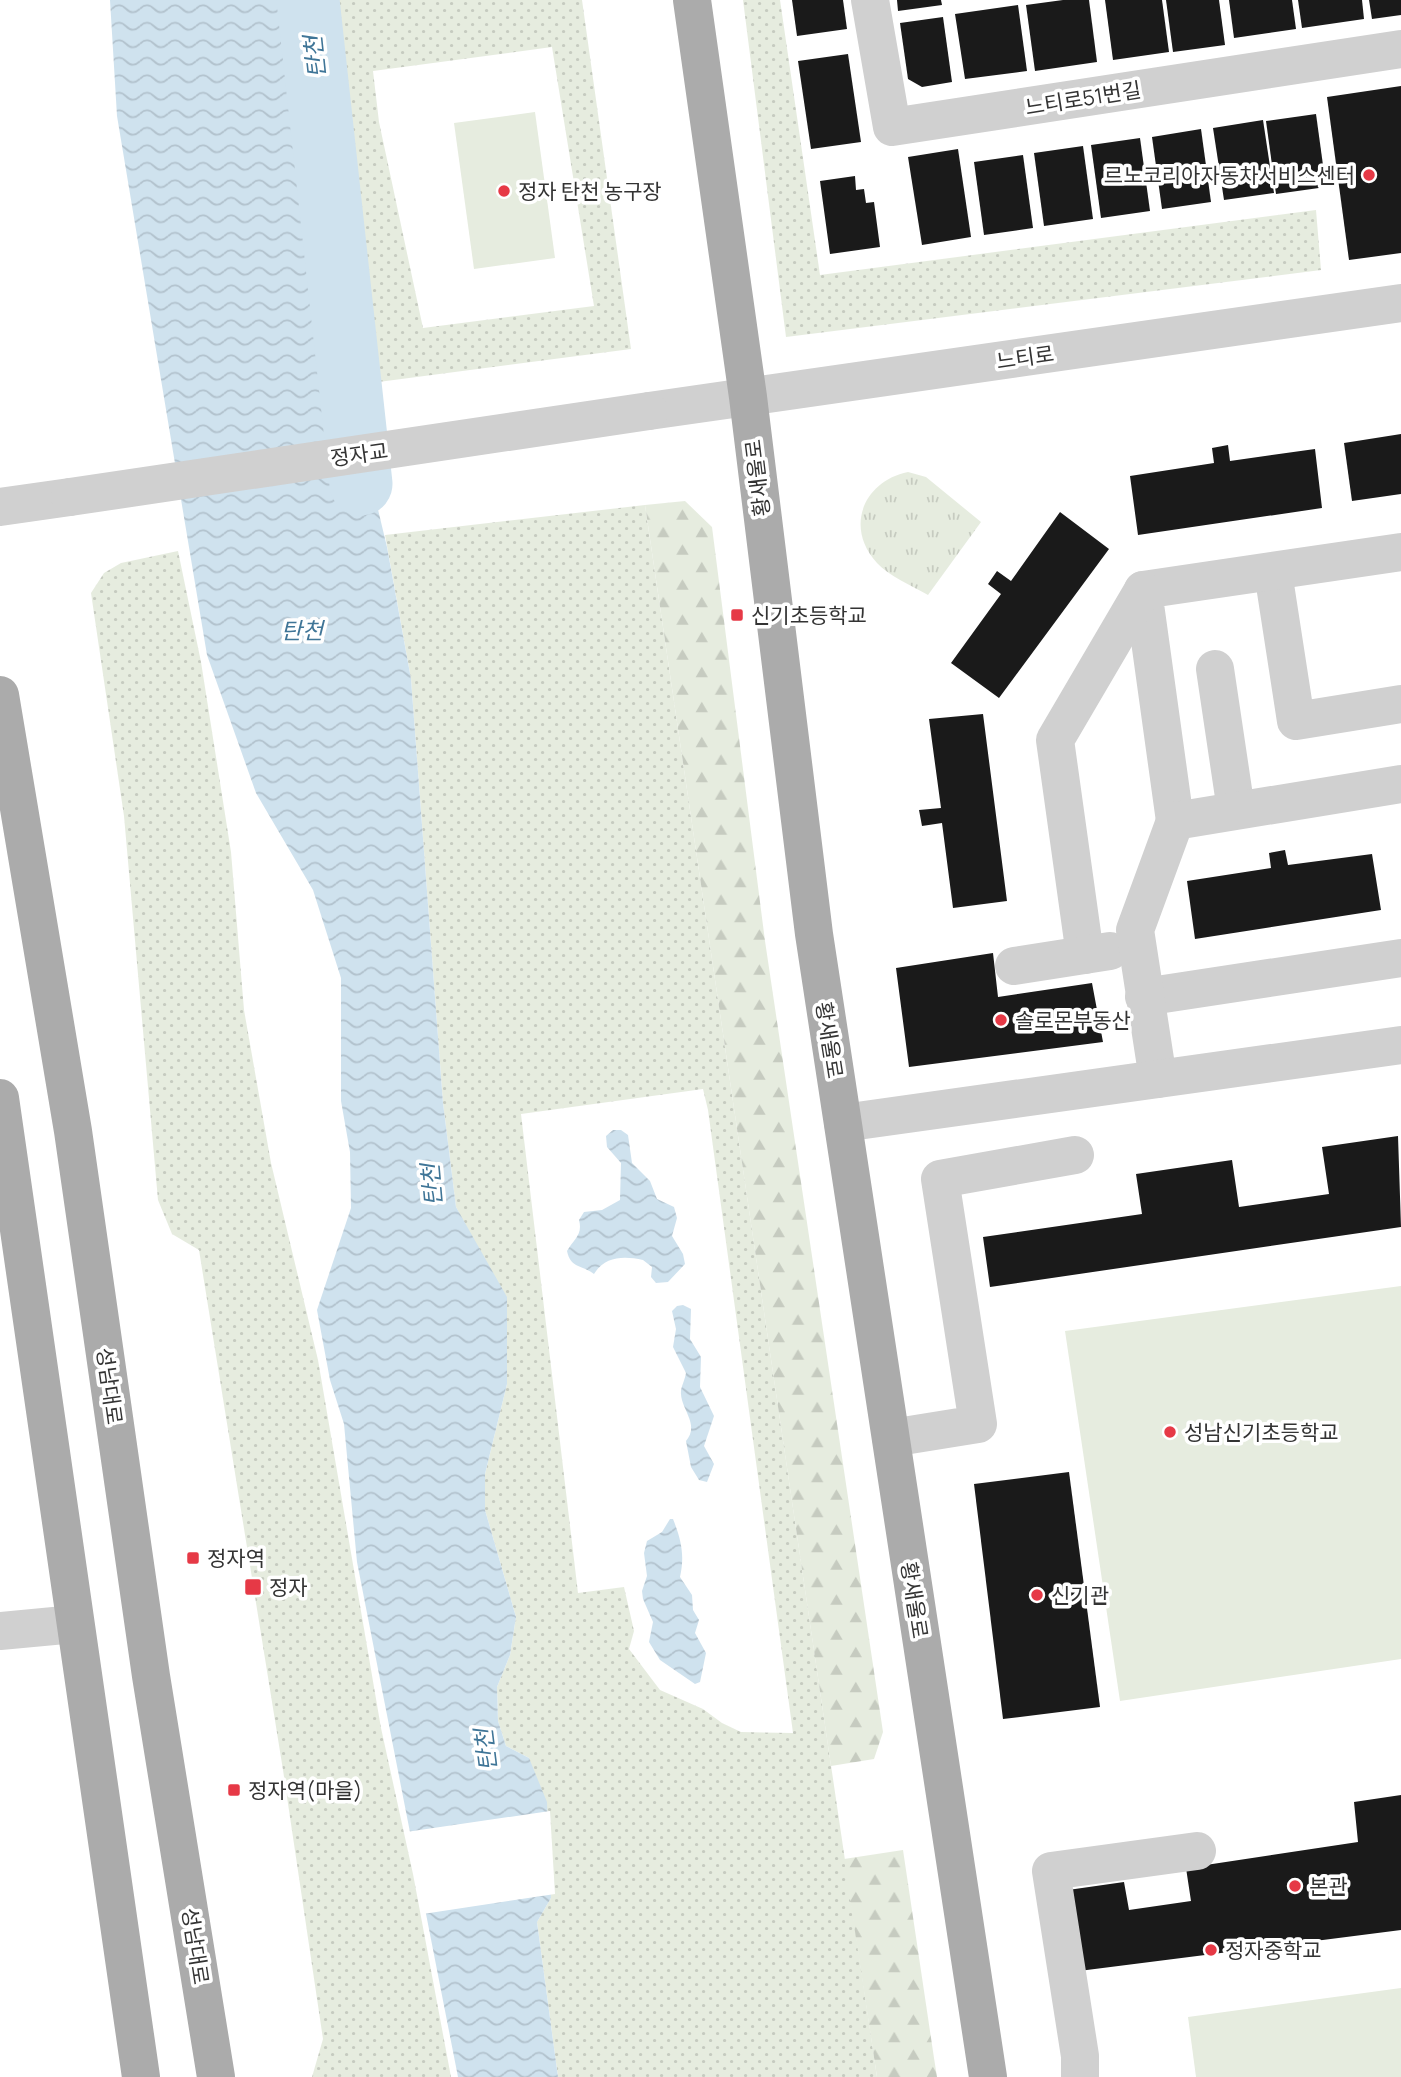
<svg xmlns="http://www.w3.org/2000/svg" width="1401" height="2077" font-family="Manrope,'Noto Sans KR',sans-serif">
<defs>
<pattern id="grass-dots" width="8" height="8" patternUnits="userSpaceOnUse" patternTransform="scale(1.75)"><rect width="8" height="8" fill="#e6ecdf"/><path d="M2 2h.1M6 6h.1" fill="none" stroke="#c6cbc0" stroke-width="1.8" stroke-linecap="round"/></pattern>
<pattern id="forest-firs" width="22" height="20" patternUnits="userSpaceOnUse" patternTransform="scale(1.75)"><rect width="22" height="20" fill="#e6ecdf"/><path d="M5 1l3.5 6h-7zM16 11l3.5 6h-7z" fill="#c6cbc0"/></pattern>
<pattern id="park-tufts" width="24" height="20" patternUnits="userSpaceOnUse" patternTransform="scale(1.75)"><rect width="24" height="20" fill="#e6ecdf"/><path d="M3 7l-1-3M5 7V3M7 7l1-3M15 17l-1-3M17 17v-4M19 17l1-3" fill="none" stroke="#c6cbc0"/></pattern>
<pattern id="water-waves" width="16" height="10" patternUnits="userSpaceOnUse" patternTransform="scale(1.75)"><rect width="16" height="10" fill="#cfe2ee"/><path d="M0 5q4-4 8 0t8 0" fill="none" stroke="#b2c2cd"/></pattern>
</defs>
<rect width="100%" height="100%" fill="#fff"/>
<g fill="url(#grass-dots)" fill-rule="evenodd">
<path d="M293,0H582L631,349L348,386L331,314L304,168ZM552,47L594,306L423,328L379,122L373,71Z"/>
<path d="M743,0H780L820,275L1316,210L1321,270L786,337Z"/>
<path d="M645,505L877,2077H558L537,1922L551,1898L529,1758L506,1746L498,1721L497,1687L510,1655L516,1617L485,1510V1474L507,1384L479,1251L456,1207L443,1103L411,679L385,535ZM703,1089L708,1110L793,1733L741,1732L722,1723L703,1709L660,1690L629,1649L634,1631L624,1587L578,1593L521,1114Z"/>
<path d="M178,551L201,662L231,852L244,1010L271,1163L318,1360L381,1728L413,1874L451,2077H312L323,2039L283,1770L199,1250L172,1234L158,1200L124,816L91,593L104,573L121,563Z"/>
</g>
<g fill="url(#forest-firs)">
<path d="M685,501L712,527L765,941L883,1732L874,1759L831,1766L645,505Z"/>
<path d="M903,1850L934,2058L937,2077H877L844,1859Z"/>
</g>
<path fill="url(#park-tufts)" d="M908,472L926,477L981,522L928,595C912,586 889,576 877,563C844,527 864,481 908,472Z"/>
<g fill="#e6ecdf">
<path d="M535,112L555,258L474,269L454,123Z"/>
<path d="M1401,1286V1659L1120,1701L1065,1331Z"/>
<path d="M1401,1988V2077H1196L1188,2017Z"/>
</g>
<g fill="url(#water-waves)">
<path d="M110,0H293L304,168L331,314L387,547L411,679L443,1103L456,1207L507,1297V1384L485,1474V1510L516,1617L510,1655L497,1687L498,1721L506,1746L529,1758L547,1802L551,1898L537,1922L558,2077H458L357,1562L344,1424L330,1380L317,1310L351,1208L350,1152L341,1101V978L313,890L256,793L207,655L117,116Z"/>
<path d="M613,1130H621L628,1135L632,1163L650,1181L657,1199L674,1207L677,1218L672,1236L683,1254L685,1264L668,1282L656,1283L651,1277L652,1267L643,1260C624,1256 605,1256 594,1274C581,1264 571,1269 567,1251C574,1239 583,1235 579,1220L584,1212L602,1210L620,1200L621,1163L607,1147L606,1136Z"/>
<path d="M683,1305L691,1309L690,1339L701,1357L700,1387L714,1416L704,1446L714,1464L707,1482L699,1480L691,1467L686,1441C701,1424 679,1408 681,1390C682,1385 685,1379 686,1373L673,1347L676,1329L672,1311L677,1306Z"/>
<path d="M670,1519H673C681,1539 685,1555 680,1577L692,1595L693,1610L699,1620L695,1633L706,1653L700,1682L695,1684L660,1660L649,1642L653,1622L643,1599L642,1591L647,1576L644,1553L647,1541L662,1532Z"/>
</g>
<path fill="#fff" d="M550,1811L555,1894L423,1914L406,1832Z"/>
<g fill="none" stroke-linecap="round" stroke-linejoin="round">
<path stroke="#cfe2ee" stroke-width="63" d="M308,0L361,484"/>
</g>
<g fill="#1a1a1a">
<path d="M792,0H843L847,29L797,36Z"/>
<path d="M897,0H941L942,5L898,11Z"/>
<path d="M1063,0H1089L1097,62L1035,71L1026,5Z"/>
<path d="M1105,0H1162L1169,52L1113,60Z"/>
<path d="M1166,0H1219L1225,45L1173,52Z"/>
<path d="M1229,0H1292L1296,29L1234,38Z"/>
<path d="M1298,0H1362L1364,19L1302,28Z"/>
<path d="M1369,0H1401V15L1372,19Z"/>
<path d="M1018,5L1027,71L965,79L955,14Z"/>
<path d="M943,17L952,82L922,87L908,79L900,23Z"/>
<path d="M848,54L861,142L811,149L798,61Z"/>
<path d="M1401,86V253L1349,260L1327,97Z"/>
<path d="M1316,114L1326,187L1276,194L1266,121Z"/>
<path d="M1263,120L1274,193L1224,200L1213,128Z"/>
<path d="M1201,129L1211,202L1162,209L1152,137Z"/>
<path d="M1140,138L1150,211L1101,218L1091,145Z"/>
<path d="M1083,146L1093,219L1044,226L1034,153Z"/>
<path d="M958,149L971,237L922,245L908,157Z"/>
<path d="M1023,155L1033,228L984,235L974,162Z"/>
<path d="M855,176L856,190L864,189L866,203L874,202L880,247L830,254L820,181Z"/>
<path d="M1401,434V494L1352,501L1344,443Z"/>
<path d="M1228,445L1230,461L1315,449L1322,508L1138,535L1130,476L1214,463L1212,448Z"/>
<path d="M1060,512L1109,549L999,698L951,663L1001,594L988,584L997,571L1011,581Z"/>
<path d="M983,714L1007,901L953,908L942,823L922,826L919,810L941,808L929,719Z"/>
<path d="M1285,850L1288,865L1372,854L1381,910L1195,939L1187,881L1271,868L1269,853Z"/>
<path d="M993,953L998,997L1092,983L1103,1042L909,1067L896,968Z"/>
<path d="M1398,1136L1401,1227L990,1287L983,1237L1142,1214L1136,1174L1232,1160L1239,1207L1329,1194L1322,1147Z"/>
<path d="M1069,1472L1100,1707L1003,1719L974,1484Z"/>
<path d="M1401,1795V1930L1079,1971L1068,1890L1124,1882L1129,1910L1191,1901L1186,1868L1358,1842L1354,1802Z"/>
</g>
<g fill="none" stroke-linecap="round" stroke-linejoin="round">
<g stroke="#d0d0d0" stroke-width="38">
<path d="M870,0L892,127L1401,49"/>
<path d="M649,411L1401,303"/>
<path d="M0,507L70,497"/>
<path d="M1273,572L1296,721L1401,704"/>
<path d="M1215,669L1236,810"/>
<path d="M1175,821L1143,590L1401,552"/>
<path d="M1085,955L1055,740L1143,590"/>
<path d="M1014,966L1110,951"/>
<path d="M1144,997L1401,958"/>
<path d="M1158,1079L1135,930L1175,821L1401,784"/>
<path d="M843,1123L1401,1045"/>
<path d="M891,1438L978,1424L940,1179L1075,1155"/>
<path d="M0,1631L75,1624"/>
<path d="M1080,2077V2056L1051,1871L1197,1851"/>
</g>
<g stroke="#ababab" stroke-width="38">
<path d="M692,0L748,397L814,934L988,2077"/>
<path d="M0,695L73,1131L151,1676L216,2077"/>
<path d="M0,1098L141,2077"/>
</g>
<path stroke="#d0d0d0" stroke-width="38" d="M70,497L649,411"/>
</g>
<g fill="#e63946" stroke="#fff" stroke-width="2.5">
<circle cx="1369" cy="175" r="7"/>
<circle cx="504" cy="191" r="7"/>
<rect x="730" y="608" width="14" height="14" rx="3.5"/>
<circle cx="1001" cy="1020" r="7"/>
<circle cx="1170" cy="1432" r="7"/>
<rect x="186" y="1551" width="14" height="14" rx="3.5"/>
<rect x="244" y="1578" width="18" height="18" rx="3.5"/>
<circle cx="1037" cy="1595" r="7"/>
<rect x="227" y="1783" width="14" height="14" rx="3.5"/>
<circle cx="1295" cy="1886" r="7"/>
<circle cx="1211" cy="1950" r="7"/>
</g>
<g text-anchor="middle" dominant-baseline="central" stroke-width="7" stroke-linejoin="round" paint-order="stroke">
<g font-size="21" fill="#333" stroke="#fff">
<text transform="translate(1083 98) rotate(-9)">느티로51번길</text>
<text transform="translate(1025 357) rotate(-8)">느티로</text>
<text transform="translate(359 454) rotate(-8)">정자교</text>
<text transform="translate(757 478) rotate(-97)">황새울로</text>
<text transform="translate(830 1040) rotate(81)">황새울로</text>
<text transform="translate(110 1386) rotate(82)">성남대로</text>
<text transform="translate(915 1600) rotate(81)">황새울로</text>
<text transform="translate(196 1946) rotate(81)">성남대로</text>
</g>
<g font-size="21" fill="#333" stroke="#fff" text-anchor="start">
<text x="1355" y="175" text-anchor="end">르노코리아자동차서비스센터</text>
<text x="518" y="191">정자 탄천 농구장</text>
<text x="751" y="615">신기초등학교</text>
<text x="1015" y="1020">솔로몬부동산</text>
<text x="1184" y="1432">성남신기초등학교</text>
<text x="207" y="1558">정자역</text>
<text x="269" y="1587">정자</text>
<text x="1051" y="1595">신기관</text>
<text x="248" y="1790">정자역(마을)</text>
<text x="1309" y="1886">본관</text>
<text x="1225" y="1950">정자중학교</text>
</g>
<g font-size="23" font-style="italic" fill="#3f7597" stroke="#fff">
<text transform="translate(314 57) rotate(-96)">탄천</text>
<text x="302" y="630">탄천</text>
<text transform="translate(431 1185) rotate(-95)">탄천</text>
<text transform="translate(485 1750) rotate(-97)">탄천</text>
</g>
</g>
</svg>
